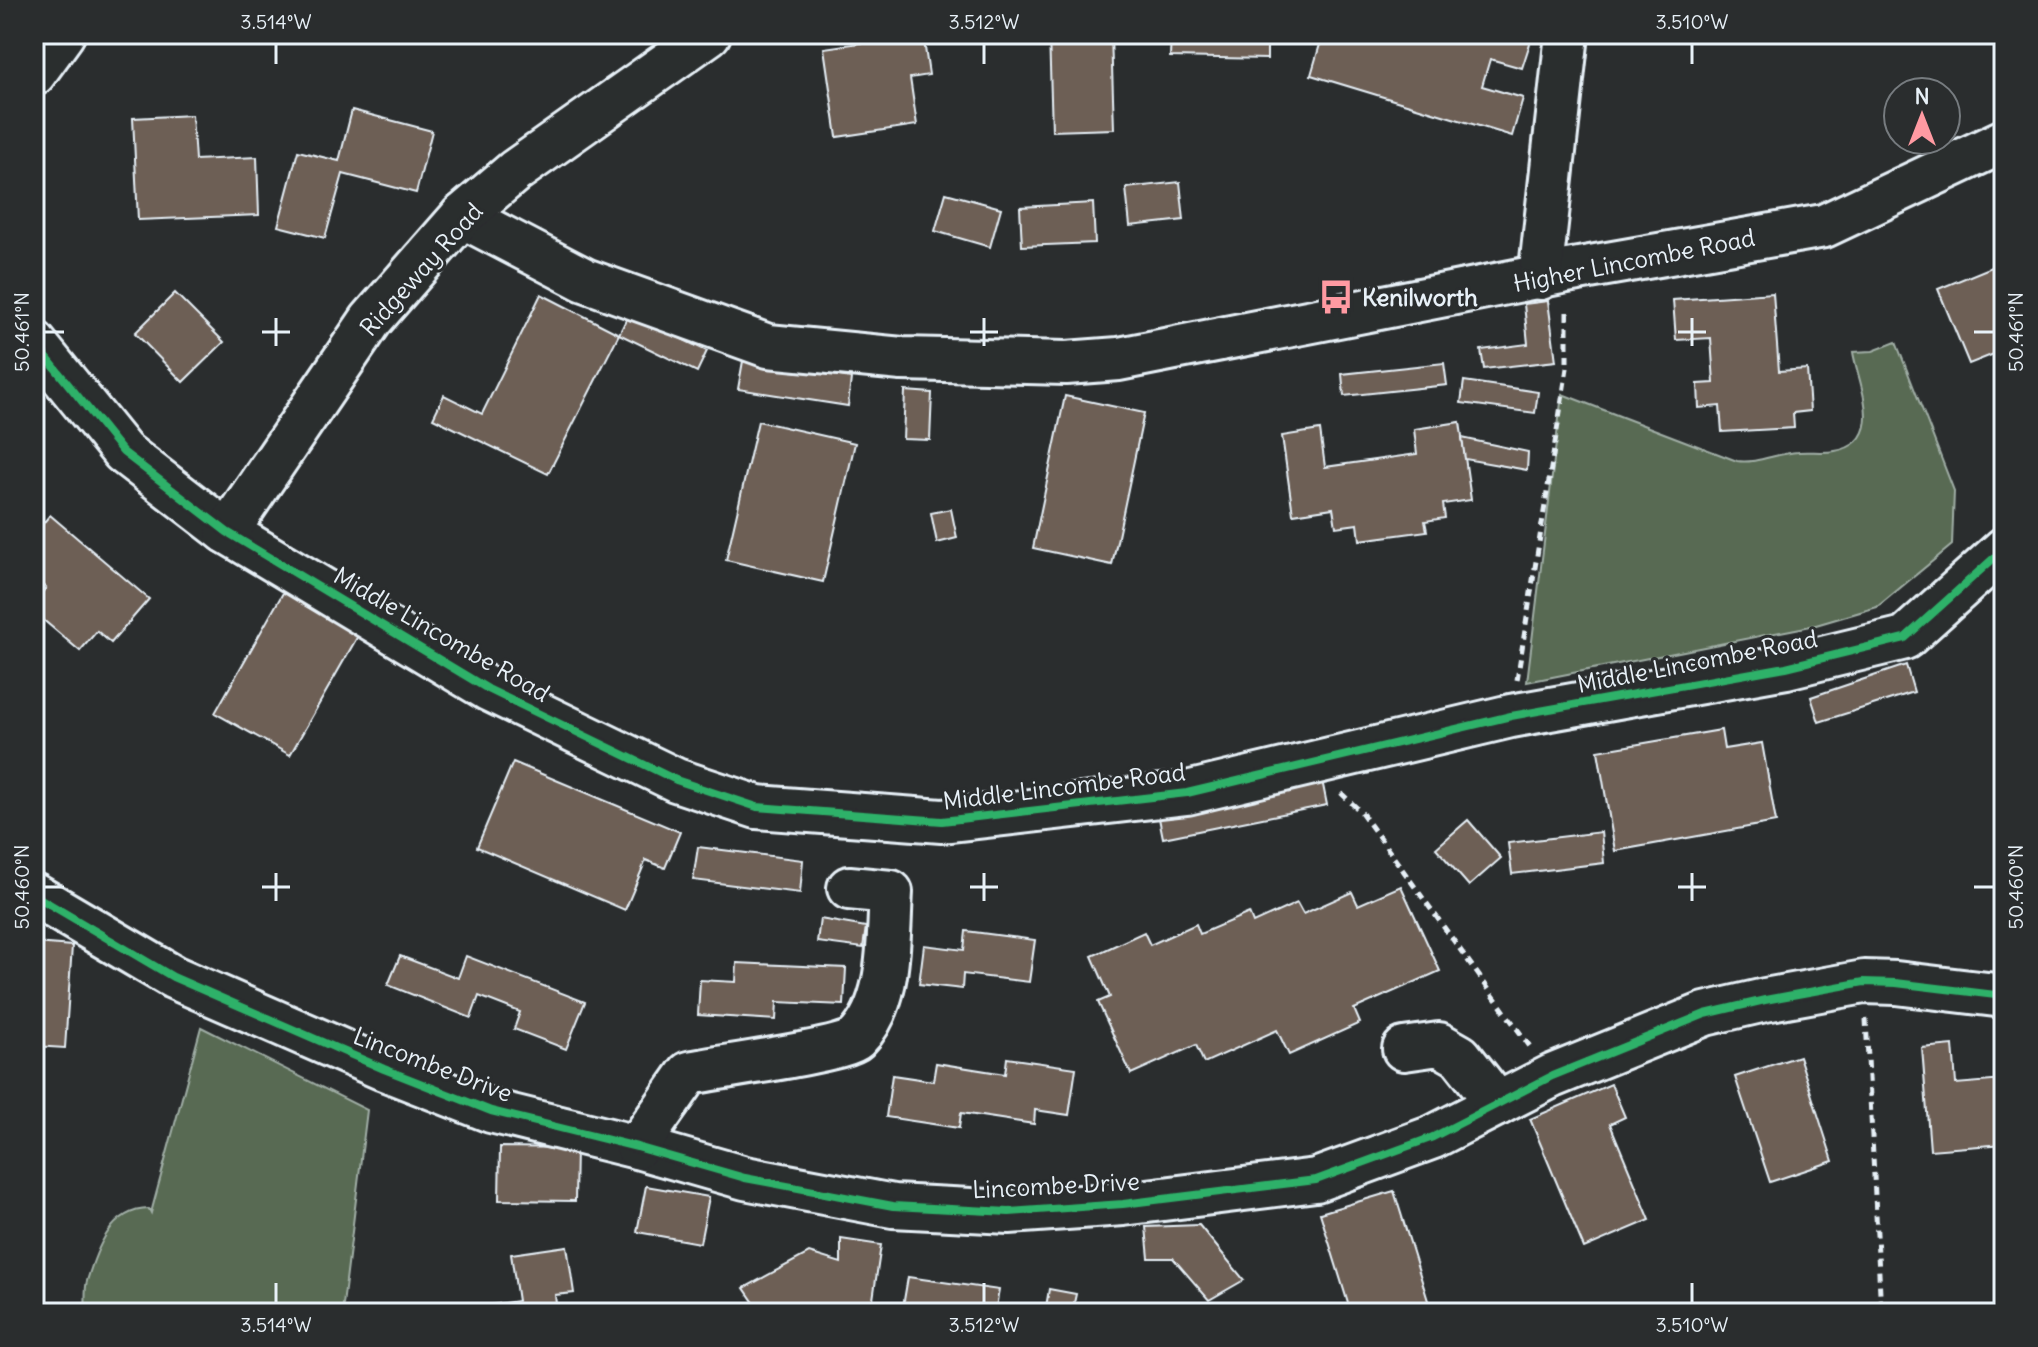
<svg xmlns="http://www.w3.org/2000/svg" width="2038" height="1347" font-family="Delius,sans-serif">
<rect width="100%" height="100%" fill="#2a2d2e"/>
<filter id="ink" filterUnits="userSpaceOnUse"><feTurbulence type="fractalNoise" baseFrequency=".0125" numOctaves="2"/><feDisplacementMap in="SourceGraphic" scale="16" xChannelSelector="R" yChannelSelector="G"/><feConvolveMatrix kernelMatrix="1 2 1 2 8 2 1 2 1" color-interpolation-filters="sRGB"/></filter>
<g filter="url(#ink)">
<g fill="#596a53" stroke="#a0aea6" stroke-width="2">
<path d="M1896,342L1954,491L1952,545L1877,607L1816,625L1527,682L1562,394L1737,461C1757,464 1777,453 1798,452C1810,451 1823,453 1835,451C1888,442 1858,384 1853,352L1873,351Z"/>
<path d="M201,1027L367,1110L342,1313H84C87,1303 84,1291 87,1281C96,1251 110,1209 149,1209L151,1213Z"/>
</g>
<g fill="#6d5e54" stroke="#e8f1f8" stroke-width="2">
<path d="M923,34L929,75L910,78L917,125L837,137L824,48Z"/>
<path d="M1049,34H1111L1114,129L1052,131Z"/>
<path d="M1171,34H1267V59L1170,57Z"/>
<path d="M1323,34H1418L1435,39L1437,34H1533L1522,68L1490,59L1482,86L1523,98L1512,136L1311,75Z"/>
<path d="M352,110L432,131L416,193L343,174L325,238L278,226L298,151L339,161Z"/>
<path d="M192,115L195,160L257,157L259,215L138,220L133,118Z"/>
<path d="M1180,182L1184,220L1130,226L1126,188Z"/>
<path d="M946,193L1001,208L990,247L935,231Z"/>
<path d="M1093,203L1095,243L1022,246L1020,207Z"/>
<path d="M2004,262V350L1969,364L1938,289Z"/>
<path d="M175,293L224,342L183,382L135,333Z"/>
<path d="M1773,293L1779,371L1807,369L1810,411L1793,413L1794,428L1722,432L1720,406L1699,408L1698,384L1714,383L1711,338L1676,340L1673,300Z"/>
<path d="M541,294L619,334L548,474L433,418L444,395L482,414Z"/>
<path d="M1548,301L1556,361L1484,369L1481,350L1528,344L1524,304Z"/>
<path d="M629,314L707,351L697,372L619,334Z"/>
<path d="M743,361L851,378L848,406L738,389Z"/>
<path d="M1444,363L1447,385L1344,396L1342,374Z"/>
<path d="M1464,381L1538,392L1535,413L1461,403Z"/>
<path d="M905,391L932,393L930,440L903,439Z"/>
<path d="M1065,396L1144,413L1112,565L1033,548Z"/>
<path d="M758,421L855,443L823,582L726,560Z"/>
<path d="M1460,422L1471,500L1443,504L1445,518L1425,521L1427,531L1360,540L1358,524L1336,527L1333,508L1293,514L1282,436L1320,430L1325,467L1417,454L1414,429Z"/>
<path d="M1462,438L1528,452L1527,470L1465,459Z"/>
<path d="M951,509L957,538L937,543L931,513Z"/>
<path d="M50,515L149,599L111,643L97,631L80,651L34,612V601L46,588L34,578V534Z"/>
<path d="M284,591L359,634L290,755L215,713Z"/>
<path d="M1906,665L1914,692L1819,722L1811,697Z"/>
<path d="M1721,730L1724,749L1762,743L1776,822L1615,851L1598,751Z"/>
<path d="M513,762L680,832L665,868L646,860L625,910L477,847Z"/>
<path d="M1322,780L1327,805L1163,838L1158,813Z"/>
<path d="M1468,820L1501,858L1469,886L1436,848Z"/>
<path d="M1601,832L1604,863L1512,874L1508,843Z"/>
<path d="M698,847L803,860L800,893L693,880Z"/>
<path d="M1401,886L1440,971L1354,1009L1360,1023L1289,1055L1277,1030L1204,1063L1196,1045L1131,1074L1098,1002L1110,997L1092,956L1144,932L1150,945L1196,924L1200,934L1249,913L1253,923L1297,903L1303,914L1352,892L1358,905Z"/>
<path d="M820,919L866,927L863,948L817,942Z"/>
<path d="M966,931L1035,940L1029,982L963,974L962,989L919,984L924,945L964,950Z"/>
<path d="M34,943L72,946L65,1048L34,1046Z"/>
<path d="M400,956L458,978L466,956L585,1002L566,1049L514,1029L520,1012L479,996L471,1018L388,985Z"/>
<path d="M737,963L846,968L844,1005L777,1002L776,1020L698,1015L700,980L736,982Z"/>
<path d="M1953,1045L1956,1084L2004,1080V1144L1930,1150L1922,1048Z"/>
<path d="M1799,1056L1833,1161L1770,1182L1735,1077Z"/>
<path d="M1007,1058L1076,1068L1069,1115L1035,1110L1034,1124L961,1113L959,1128L886,1117L892,1075L933,1081L936,1063L1005,1074Z"/>
<path d="M1611,1084L1625,1117L1610,1124L1650,1220L1584,1248L1530,1119Z"/>
<path d="M500,1147L576,1148L575,1201L499,1200Z"/>
<path d="M646,1186L709,1197L700,1243L637,1232Z"/>
<path d="M1394,1191L1430,1307L1409,1313H1351L1320,1213Z"/>
<path d="M1199,1225L1244,1280L1209,1300L1173,1258H1149L1146,1227Z"/>
<path d="M841,1239L881,1245L871,1313H839L824,1309L818,1313H761L744,1288L809,1253L841,1263Z"/>
<path d="M567,1246L574,1293L555,1295L557,1313H479L478,1307L518,1301L511,1254Z"/>
<path d="M908,1277L999,1290L995,1313L902,1312Z"/>
<path d="M1049,1289L1076,1294L1072,1312L1046,1307Z"/>
<path d="M1189,1303L1194,1313H1166Z"/>
</g>
<g fill="none" stroke-linecap="round" stroke-linejoin="round">
<g stroke="#e8f1f8" stroke-width="48">
<g id="minor">
<path d="M34,74L63,34"/>
<path d="M462,216L585,280L768,346L902,359L1066,363L1119,359L1567,271L1824,226L2004,141"/>
<path d="M1540,278L1567,34"/>
<path d="M34,342L123,452L227,532L488,689L676,780L757,807L942,821L1187,793L1511,716L1786,667L1905,638L2004,549"/>
<path d="M227,532L371,320L462,216L515,171L709,34"/>
<path d="M34,895L173,977L384,1069L491,1111L637,1147L745,1178L893,1206L1009,1212L1123,1204L1316,1180L1433,1137L1552,1076L1705,1014L1765,1000L1864,982L1896,983L2004,996"/>
<path d="M1404,1049L1439,1044L1460,1056L1498,1104"/>
<path d="M637,1147L689,1073C714,1068 845,1050 856,1039C892,1003 888,939 891,892L849,888"/>
</g>
</g>
<g stroke="#e8f1f8" stroke-width="5" stroke-dasharray="8 6" stroke-linecap="butt">
<path d="M1517,680L1567,368V306"/>
<path d="M1341,793L1361,812L1531,1048"/>
<path d="M1866,1019L1881,1313"/>
</g>
<use href="#minor" stroke="#2a2d2e" stroke-width="42"/>
<g stroke="#2a2d2e" stroke-width="13">
<g id="cycleway">
<path d="M34,342L123,452L227,532L488,689L676,780L757,807L942,821L1187,793L1511,716L1786,667L1905,638L2004,549"/>
<path d="M34,895L173,977L384,1069L491,1111L637,1147L745,1178L893,1206L1009,1212L1123,1204L1316,1180L1433,1137L1552,1076L1705,1014L1765,1000L1864,982L1896,983L2004,996"/>
</g>
</g>
<use href="#cycleway" stroke="#2db169" stroke-width="8"/>
</g>
</g>
<path fill="none" stroke="#e8f1f8" stroke-width="3" d="M276,44V64M984,44V64M1692,44V64M276,318V346M984,318V346M1692,318V346M44,332H64M262,332H290M970,332H998M1678,332H1706M1974,332H1994M276,873V901M984,873V901M1692,873V901M44,887H64M262,887H290M970,887H998M1678,887H1706M1974,887H1994M276,1283V1303M984,1283V1303M1692,1283V1303"/>
<defs>
<g id="bus-bare" transform="scale(2.76)"><path d="M-5-6H5V4H4V6H2V4H-2V6H-4V4H-5ZM-3.5-4V0h7V-4ZM-3.5 1.2v1.5H-2V1.2ZM2 1.2v1.5H3.5V1.2Z" fill="#ff9aa2" stroke="#2a2d2e" stroke-width="2.5" paint-order="stroke"/></g>
</defs>
<g fill-rule="evenodd">
<use href="#bus-bare" x="1336" y="297"/>
</g>
<g text-anchor="middle" dominant-baseline="central" stroke-width="6" stroke-linejoin="round" paint-order="stroke">
<g font-size="24" fill="#e8f1f8" stroke="#2a2d2e">
<text transform="translate(1634 260) rotate(-11)">Higher Lincombe Road</text>
<text transform="translate(421 269) rotate(-48)">Ridgeway Road</text>
<text transform="translate(442 634) rotate(30)">Middle Lincombe Road</text>
<text transform="translate(1697 661) rotate(-11)">Middle Lincombe Road</text>
<text transform="translate(1064 786) rotate(-7)">Middle Lincombe Road</text>
<text transform="translate(433 1064) rotate(21)">Lincombe Drive</text>
<text transform="translate(1056 1185) rotate(-3)">Lincombe Drive</text>
</g>
<g font-size="24" font-weight="bold" fill="#e8f1f8" stroke="#2a2d2e" text-anchor="start">
<text x="1362" y="297">Kenilworth</text>
</g>
</g>
<rect width="2038" height="1347" fill="none" stroke="#2a2d2e" stroke-width="88"/>
<g transform="translate(1922 116)"><circle r="38" fill="#2a2d2e" stroke="#767b7f" stroke-width="2"/>
<path d="M0-6L14 30L0 20L-14 30Z" fill="#ff9aa2"/>
<text y="-12" font-size="22" font-weight="bold" text-anchor="middle" fill="#e8f1f8">N</text>
</g>
<rect x="44" y="44" width="1950" height="1259" fill="none" stroke="#e8f1f8" stroke-width="3"/>
<g font-size="20" text-anchor="middle" fill="#e8f1f8">
<text x="276" y="29">3.514°W</text>
<text x="984" y="29">3.512°W</text>
<text x="1692" y="29">3.510°W</text>
<text transform="translate(22 332) rotate(-90)" y="7">50.461°N</text>
<text transform="translate(2016 332) rotate(-90)" y="7">50.461°N</text>
<text transform="translate(22 887) rotate(-90)" y="7">50.460°N</text>
<text transform="translate(2016 887) rotate(-90)" y="7">50.460°N</text>
<text x="276" y="1332">3.514°W</text>
<text x="984" y="1332">3.512°W</text>
<text x="1692" y="1332">3.510°W</text>
</g>
</svg>
